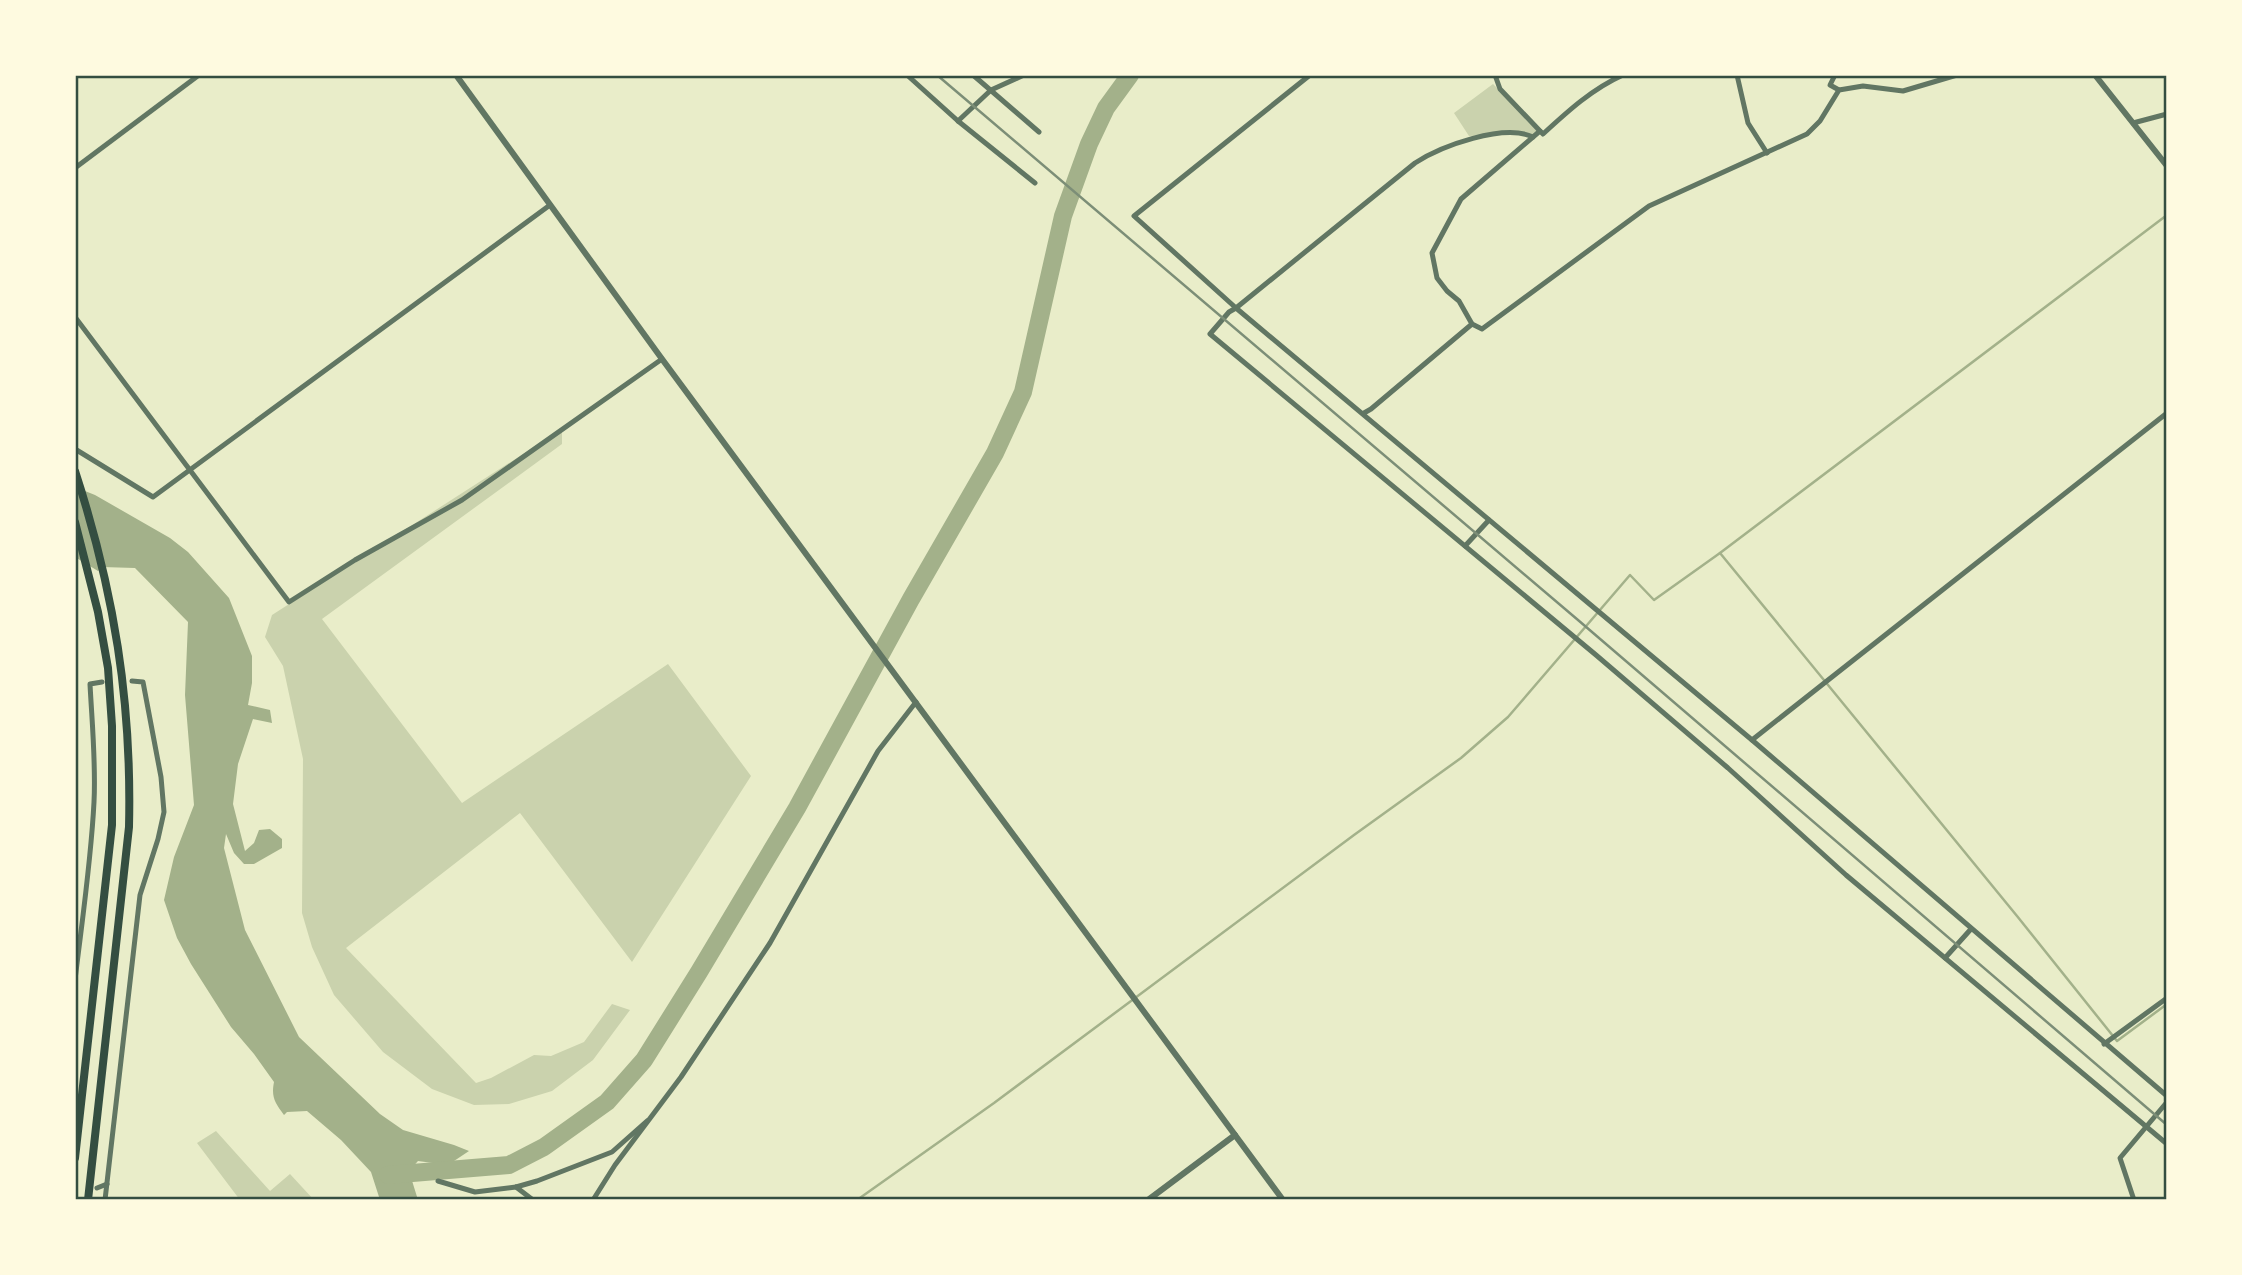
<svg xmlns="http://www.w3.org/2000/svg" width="2242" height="1275" font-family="Overpass,sans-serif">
<rect width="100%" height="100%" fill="#e9edc9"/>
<g fill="#cad2ad">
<path d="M1493,84L1540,131L1533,137L1523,133L1469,136L1454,113Z"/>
<path d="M562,429V444L322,619L462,803L668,664L751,776L632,962L520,813L346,948L476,1083L491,1078L534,1055L551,1056L584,1042L612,1004L630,1010L593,1060L552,1091L509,1104L474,1105L432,1089L383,1052L334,995L312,947L302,913L303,759L283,666L265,637L272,615Z"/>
<path d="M216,1131L270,1191L290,1174L314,1200H240L197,1143Z"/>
</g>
<path fill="#a3b18a" d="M75,487L95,495L170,538L188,552L229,598L252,656V683L248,705L270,710L272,723L253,719L238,764L233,804L245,851L254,843L259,830L270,829L282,839V848L254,864H244L234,853L226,834L224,848L245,930L299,1037L380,1114L403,1130L454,1145L469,1151L448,1165L418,1161L409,1171L418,1200H380L371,1172L341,1140L307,1111L287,1112L284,1115C275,1103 271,1097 274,1082L254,1054L231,1027L191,964L177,938L164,900L174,857L194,805L185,695L188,622L135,568L102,567L98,571L75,557Z"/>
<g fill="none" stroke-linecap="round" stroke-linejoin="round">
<g stroke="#a3b18a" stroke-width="2.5">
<path d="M1720,553L2017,916L2117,1041L2167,1004"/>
<path d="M857,1200L994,1103L1354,835L1461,758L1508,717L1630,575L1654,600L1720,553L2167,215"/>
</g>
<path stroke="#a3b18a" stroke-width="18" d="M388,1175L509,1165L544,1147L607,1102L644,1060L699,972L797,808L911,599L995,453L1023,392L1063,216L1089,144L1106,108L1130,75"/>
<g stroke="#617663" stroke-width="5">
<path d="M907,75L958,121L1035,183"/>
<path d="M973,75L1039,132"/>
<path d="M1310,75L1134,216L1236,308L1752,740L2167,1096"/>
<path d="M1495,75L1500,89L1540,131"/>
<path d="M1623,75C1592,89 1568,111 1543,134L1540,131L1461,199L1432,253L1437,278L1447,291L1459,301L1472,324L1482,329L1649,206L1807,134L1820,121L1839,90L1863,86L1903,91L1957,75"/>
<path d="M1737,75L1748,123L1767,153"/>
<path d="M1835,75L1830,85L1839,90"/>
<path d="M958,121L991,90L1024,75"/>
<path d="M2133,123L2167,114"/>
<path d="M1533,137C1504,123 1441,146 1415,163L1236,308L1229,312L1210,334L1596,655L1728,768L1846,875L2167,1144"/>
<path d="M75,168L199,75"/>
<path d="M75,317L289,602L355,560L462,500L662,359"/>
<path d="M1364,413L1371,409L1472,324"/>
<path d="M75,449L153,497L550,205"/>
<path d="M1465,546L1489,520"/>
<path d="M1752,740L2167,413"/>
<path d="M1945,958L1971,929"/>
<path d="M75,980C82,921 91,862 94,802C96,763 92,723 90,684L102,682"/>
<path d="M2104,1044L2167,998"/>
<path d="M438,1181L475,1192L516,1187L537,1181L612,1152L647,1121"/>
<path d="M516,1187L533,1200"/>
<path d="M97,1188L107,1184"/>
<path d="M105,1200L140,895L158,839L164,812L161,777L143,682L132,681"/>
<path d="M593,1200L615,1165L681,1077L770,943L878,751L916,702"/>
<path d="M2134,1200L2120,1158L2167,1102"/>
</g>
<g stroke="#617663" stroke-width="6">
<path d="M456,75L662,359L1283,1200"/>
<path d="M2095,75L2167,166"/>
<path d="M1148,1200L1235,1135"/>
</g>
<g stroke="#344e41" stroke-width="8">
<path d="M75,471C114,591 132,701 129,827L88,1200"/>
<path d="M75,522L98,612L108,668L112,726V825L75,1158"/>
</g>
<path stroke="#7c8e77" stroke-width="2.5" d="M937,75L1578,620L2167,1125"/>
</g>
<rect width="2242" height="1275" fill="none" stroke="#fefae0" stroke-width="154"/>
<rect x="77" y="77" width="2088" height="1121" fill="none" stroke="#344e41" stroke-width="2.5"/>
</svg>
